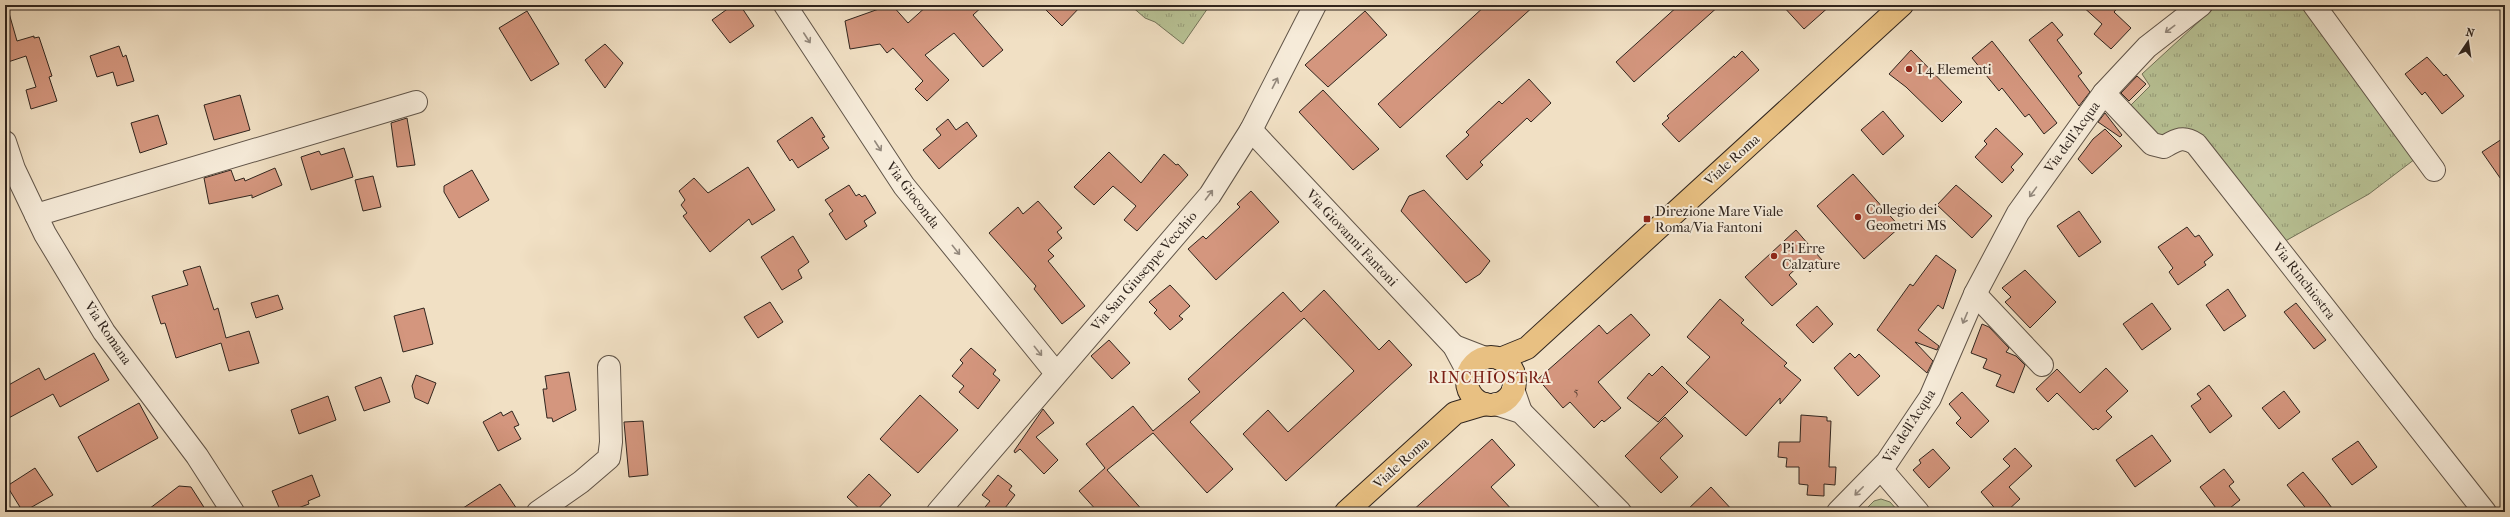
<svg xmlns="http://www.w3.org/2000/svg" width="2510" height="517" font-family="'IM FELL French Canon',serif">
<defs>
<pattern id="grass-tufts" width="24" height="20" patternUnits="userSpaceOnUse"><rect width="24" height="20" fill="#b8c295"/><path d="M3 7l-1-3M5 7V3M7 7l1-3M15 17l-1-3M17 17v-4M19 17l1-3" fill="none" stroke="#969d79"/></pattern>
</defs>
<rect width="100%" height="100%" fill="#f1e0c4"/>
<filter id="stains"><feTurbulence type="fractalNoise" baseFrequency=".005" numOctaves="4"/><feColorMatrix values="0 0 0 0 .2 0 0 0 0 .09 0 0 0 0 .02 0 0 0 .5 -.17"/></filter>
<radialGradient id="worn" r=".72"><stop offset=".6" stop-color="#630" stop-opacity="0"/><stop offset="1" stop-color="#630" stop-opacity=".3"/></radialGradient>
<g fill="url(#grass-tufts)" stroke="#74745a">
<path d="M1130,5H1210L1183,44L1155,22L1145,18Z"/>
<path d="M2217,5H2304L2415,159L2369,194L2280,244L2186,128L2162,142L2126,110L2150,86L2142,74Z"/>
</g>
<path fill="#b8c295" stroke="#74745a" d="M1881,499L1890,502L1899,512H1863L1874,501Z"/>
<g fill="#d4967e" stroke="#30251e">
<path d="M733,5H740L754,26L730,43L712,20Z"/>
<path d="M890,5H892L908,23L928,5H984L973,15L1003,50L983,67L954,33L925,55L949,80L927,101L915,89L923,81L893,48L887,53L880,44L850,49L845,21Z"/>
<path d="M1041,5H1082L1062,26Z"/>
<path d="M1486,5H1535L1400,128L1378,104Z"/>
<path d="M1679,5H1720L1634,82L1616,62Z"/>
<path d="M1782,5H1831L1804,29Z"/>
<path d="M2081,5H2120L2114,12L2131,28L2111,49L2094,34L2102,24Z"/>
<path d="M527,11L559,64L531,81L499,28Z"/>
<path d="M1365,11L1387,35L1328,87L1305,65Z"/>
<path d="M9,13L17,41L34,36V38L39,37L52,76L49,77L57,101L31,109L26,90L36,87L26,56L5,63V14Z"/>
<path d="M2052,22L2063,35L2057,40L2082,73L2078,76L2090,92L2079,106L2029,40Z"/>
<path d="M1992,41L2057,123L2044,134L2029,114L2025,117L2002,88L1999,91L1972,58Z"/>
<path d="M605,44L623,63L605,88L585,60Z"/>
<path d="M119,46L123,57L126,55L134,81L117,86L113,72L97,77L90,56Z"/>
<path d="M1911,50L1962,102L1942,122L1906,87L1889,74Z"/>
<path d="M1742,51L1759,70L1679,142L1662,124L1669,118L1667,116L1734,56L1735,58Z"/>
<path d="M2427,57L2444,76L2446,74L2464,96L2442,114L2425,92L2422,95L2405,74Z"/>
<path d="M2137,76L2146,84L2129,101L2121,93Z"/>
<path d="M1529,79L1551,103L1531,122L1527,118L1480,162L1483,165L1467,180L1446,156L1469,135L1466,132L1499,101L1502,104Z"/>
<path d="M1323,90L1379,149L1353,170L1299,112Z"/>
<path d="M240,95L250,130L214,140L204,105Z"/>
<path d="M1883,111L1904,136L1883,155L1861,130Z"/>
<path d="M2105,113L2122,135L2120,137L2098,122Z"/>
<path d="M158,115L167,144L140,153L131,123Z"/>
<path d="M812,117L825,137L822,138L829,148L798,168L792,159L790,161L777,141Z"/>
<path d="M407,118L415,165L397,167L391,123Z"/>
<path d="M948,119L956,130L967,122L977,136L939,169L923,150L941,135L936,129Z"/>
<path d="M1996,128L2023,154L2011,167L2014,170L2002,183L1975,157L1987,144L1984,141Z"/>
<path d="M2105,129L2122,146L2092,174L2078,159L2093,139Z"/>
<path d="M2505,137V185L2482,152Z"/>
<path d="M344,148L353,177L311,190L301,157L319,151L321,155Z"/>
<path d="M1109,152L1141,183L1164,154L1176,165L1178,164L1188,175L1137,231L1124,220L1136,206L1113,186L1094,205L1074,187Z"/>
<path d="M748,167L775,210L752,225L749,219L710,252L683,216L687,213L681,205L685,200L679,191L694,178L708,193Z"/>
<path d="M275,168L282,185L252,198V195L209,204L204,178L231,170L235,181L244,178L245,181Z"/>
<path d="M472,170L489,200L459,218L444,192V186Z"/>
<path d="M1853,174L1900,227L1864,259L1817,206Z"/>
<path d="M373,176L381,207L363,211L355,180Z"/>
<path d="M849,185L856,196L859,194L862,197L865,195L876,213L864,221L867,226L846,240L829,214L833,211L825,200Z"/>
<path d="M1956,185L1992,216L1972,238L1937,205Z"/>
<path d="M1424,190L1490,261L1480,274L1466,283L1401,211L1409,196Z"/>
<path d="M1251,191L1279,222L1216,280L1188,249L1203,236L1206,239L1240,207L1237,204Z"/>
<path d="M1038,201L1062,228L1057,232L1062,238L1048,250L1054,256L1048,261L1085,306L1062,324L1034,289L1036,286L989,233L1018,207L1023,214Z"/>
<path d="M2079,211L2101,242L2079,257L2057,226Z"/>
<path d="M2187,227L2195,237L2199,235L2213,255L2204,262L2206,265L2178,285L2169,272L2173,268L2158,247Z"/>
<path d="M1796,230L1822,260L1810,272L1801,264L1789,275L1797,284L1772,306L1745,277Z"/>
<path d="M793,236L809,262L798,270L802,278L782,290L761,257Z"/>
<path d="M1936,255L1956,270L1943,309L1938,305L1918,330L1939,346L1937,350L1915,342L1933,361L1927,373L1877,330L1910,284L1913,286Z"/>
<path d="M200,266L214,310L218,308L226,338L249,331L259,363L229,371L221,343L176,358L165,323L161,324L152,296L188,285L183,271Z"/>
<path d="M2025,270L2056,302L2030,328L2005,302L2011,297L2002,288Z"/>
<path d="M1170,285L1190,306L1179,316L1183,319L1170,330L1154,313L1157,310L1149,302Z"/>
<path d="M2228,289L2246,316L2224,331L2206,305Z"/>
<path d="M1324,290L1379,350L1389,340L1412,365L1286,481L1243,434L1268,410L1288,432L1354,371L1304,318L1190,422L1233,469L1207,493L1153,433L1107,470L1144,512H1098L1079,491L1105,468L1086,444L1133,406L1153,431L1200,392L1188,379L1283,292L1301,312Z"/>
<path d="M278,295L283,309L256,318L251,303Z"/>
<path d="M1720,299L1744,320L1741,323L1787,363L1784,366L1801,380L1780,404V398L1746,436L1686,383L1710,357L1687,337Z"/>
<path d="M770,302L783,322L758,338L744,317Z"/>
<path d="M2152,303L2171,329L2142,350L2123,324Z"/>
<path d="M2296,303L2326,340L2314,349L2284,312Z"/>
<path d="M1817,306L1833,324L1813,343L1796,325Z"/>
<path d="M424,308L433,344L403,352L394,316Z"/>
<path d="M1631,314L1650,335L1598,382L1621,408L1604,422L1602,420L1594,428L1570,402L1563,408L1538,379L1599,325L1607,334Z"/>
<path d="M1982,324L1989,327L2009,348L2006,352L2016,356L2025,365L2014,393L1996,386L2001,375L1983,368L1987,359L1971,353Z"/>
<path d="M1109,340L1130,363L1112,379L1091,356Z"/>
<path d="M971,348L996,370L993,374L1000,380L978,409L959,392L964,386L952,376L963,363L960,360Z"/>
<path d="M94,353L109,380L60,407L53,394L5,420V387L39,368L45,380Z"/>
<path d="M1850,353L1855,358L1859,354L1880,376L1858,396L1834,368Z"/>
<path d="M1662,366L1688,392L1658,422L1627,398L1649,373L1652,376Z"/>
<path d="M2106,368L2128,391L2106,411L2112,417L2098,430L2096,428L2093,430L2057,393L2048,402L2036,389L2057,369L2080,393Z"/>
<path d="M569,372L576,410L553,422L552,418H547L543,389H547L545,376Z"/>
<path d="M416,375L436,383L428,404L415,398L412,386Z"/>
<path d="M381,377L390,402L364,411L355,387Z"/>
<path d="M2209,385L2232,416L2210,433L2191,406L2201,399L2197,394Z"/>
<path d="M2284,391L2300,412L2279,429L2262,408Z"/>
<path d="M1962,392L1989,421L1971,438L1956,423L1961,418L1949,404Z"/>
<path d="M920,395L958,430L918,473L880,439Z"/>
<path d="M328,396L336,420L299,434L291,410Z"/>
<path d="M139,403L158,438L97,472L78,437Z"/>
<path d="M1043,409L1054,423L1036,437L1058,460L1044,474L1020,449L1015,453L1014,451Z"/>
<path d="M512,411L519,425L514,427L521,439L498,451L483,422L501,412L503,416Z"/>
<path d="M1801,415L1827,417V421H1831L1829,467H1836L1835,485L1824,484V496L1807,495L1808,485L1799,484V467H1786L1787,458L1778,457L1779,442H1800Z"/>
<path d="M1665,417L1683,436L1660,458L1678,477L1661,493L1625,456Z"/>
<path d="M643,421L648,475L629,477L624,422Z"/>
<path d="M2152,435L2171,461L2135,487L2116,460Z"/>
<path d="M1492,439L1515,465L1491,487L1514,512H1411Z"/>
<path d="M2358,441L2377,467L2352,485L2332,459Z"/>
<path d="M2015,448L2032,466L2009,487L2020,499L2006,512H1998L1981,492L2010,466L2003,459Z"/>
<path d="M1933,449L1950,468L1929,488L1913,470L1921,463L1919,460Z"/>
<path d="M35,468L53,495L23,512L7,486Z"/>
<path d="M2224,469L2234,482L2229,486L2240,500L2225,512H2219L2200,487Z"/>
<path d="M2303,472L2323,496L2335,512H2309L2287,485Z"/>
<path d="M869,474L891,495L875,512H863L847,497Z"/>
<path d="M312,475L320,496L308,501L309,504L287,512H281L272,491Z"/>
<path d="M998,475L1012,486L1009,490L1015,495L1002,512H981L990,501L982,495Z"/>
<path d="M500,484L519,512H457Z"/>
<path d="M179,486L191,487L207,512H145Z"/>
<path d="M1711,487L1734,512H1685Z"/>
</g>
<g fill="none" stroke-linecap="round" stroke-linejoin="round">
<g stroke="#605448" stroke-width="24">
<g id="minor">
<path d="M785,5L904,186L1056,373"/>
<path d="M2314,5L2434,170"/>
<path d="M2104,93L2152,144L2164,147C2176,140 2183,135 2196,144L2485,512"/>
<path d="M1251,130L1454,346L1469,374"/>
<path d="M5,142L14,169L45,234L104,332L197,456L233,512"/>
<path d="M36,215L416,102"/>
<path d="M1975,294L2042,365"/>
<path d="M1454,346L1485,358"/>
<path d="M1513,389L1521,412"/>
<path d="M1496,404L1521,412L1620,512"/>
<path d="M1881,469L1918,512"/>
<path d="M538,512L581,482L609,458L611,442L609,367"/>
<path d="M938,512L1210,195L1251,130L1315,5"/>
<path d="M1838,512L1887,462L1930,398L1975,294L2018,213L2104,93L2147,47L2201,5"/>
</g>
</g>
<g stroke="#30251e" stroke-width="24">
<g id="major">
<circle cx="1491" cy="381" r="24"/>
<path d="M1500,359L1527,348L1902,5"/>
<path d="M1346,512L1455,413L1485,404"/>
</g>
</g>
<use href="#minor" stroke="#f6ebd9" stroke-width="22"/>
<use href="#major" stroke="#e8c082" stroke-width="22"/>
</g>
<defs><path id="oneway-shaft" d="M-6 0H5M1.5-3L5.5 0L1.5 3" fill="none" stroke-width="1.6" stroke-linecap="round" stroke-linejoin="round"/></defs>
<g stroke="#93887c">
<use href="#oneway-shaft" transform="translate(2170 29) rotate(143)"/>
<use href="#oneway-shaft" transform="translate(807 38) rotate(57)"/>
<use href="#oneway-shaft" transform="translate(1275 83) rotate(-63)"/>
<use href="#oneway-shaft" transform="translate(878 146) rotate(57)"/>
<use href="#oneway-shaft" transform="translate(2033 192) rotate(126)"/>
<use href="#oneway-shaft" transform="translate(1209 195) rotate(-53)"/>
<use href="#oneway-shaft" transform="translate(956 250) rotate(51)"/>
<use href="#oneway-shaft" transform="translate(1965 318) rotate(113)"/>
<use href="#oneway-shaft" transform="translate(1038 351) rotate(51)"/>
<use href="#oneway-shaft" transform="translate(1859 491) rotate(135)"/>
</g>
<g fill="#8f2418" stroke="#f6ebd9" stroke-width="1.5">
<circle cx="1909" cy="69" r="4"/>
<circle cx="1858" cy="217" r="4"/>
<rect x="1643" y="215" width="8" height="8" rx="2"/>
<circle cx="1774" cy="256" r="4"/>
</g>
<g text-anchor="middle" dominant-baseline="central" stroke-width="4" stroke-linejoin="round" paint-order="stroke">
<g font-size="12" fill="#594136">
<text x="1576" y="392">5</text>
</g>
<g font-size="14" fill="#30251e" stroke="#f6ebd9" text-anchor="start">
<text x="1917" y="69">I 4 Elementi</text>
<text x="1866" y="209">Collegio dei<tspan x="1866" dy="16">Geometri MS</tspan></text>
<text x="1655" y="211">Direzione Mare Viale<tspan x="1655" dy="16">Roma/Via Fantoni</tspan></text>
<text x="1782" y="248">Pi Erre<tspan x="1782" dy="16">Calzature</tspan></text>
</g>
<g font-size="14" fill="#30251e" stroke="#f6ebd9">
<text transform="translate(2072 137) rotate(-54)">Via dell'Acqua</text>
<text transform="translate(1732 160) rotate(-42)">Viale Roma</text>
<text transform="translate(913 195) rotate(53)">Via Gioconda</text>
<text transform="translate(1352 238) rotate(47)">Via Giovanni Fantoni</text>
<text transform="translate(1144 271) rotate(-49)">Via San Giuseppe Vecchio</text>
<text transform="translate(2304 281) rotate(52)">Via Rinchiostra</text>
<text transform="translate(108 333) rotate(56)">Via Romana</text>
<text transform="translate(1909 426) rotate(-57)">Via dell'Acqua</text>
<text transform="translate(1401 463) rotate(-42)">Viale Roma</text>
</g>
<g font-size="16" letter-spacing="1" fill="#7a1f14" stroke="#f6ebd9">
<text x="1490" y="377">RINCHIOSTRA</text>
</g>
</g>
<rect width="2510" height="517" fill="none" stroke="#f1e0c4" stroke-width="20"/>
<rect x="6" y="6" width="2498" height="505" fill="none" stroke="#30251e" stroke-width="2"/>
<rect x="10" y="10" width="2490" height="497" fill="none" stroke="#30251e"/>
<g transform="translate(2468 42) rotate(13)" stroke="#f6ebd9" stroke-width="3" paint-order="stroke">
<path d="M0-3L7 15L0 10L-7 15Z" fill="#30251e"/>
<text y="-6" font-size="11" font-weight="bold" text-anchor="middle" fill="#30251e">N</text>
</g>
<rect width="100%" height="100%" filter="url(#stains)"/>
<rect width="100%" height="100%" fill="url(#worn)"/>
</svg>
